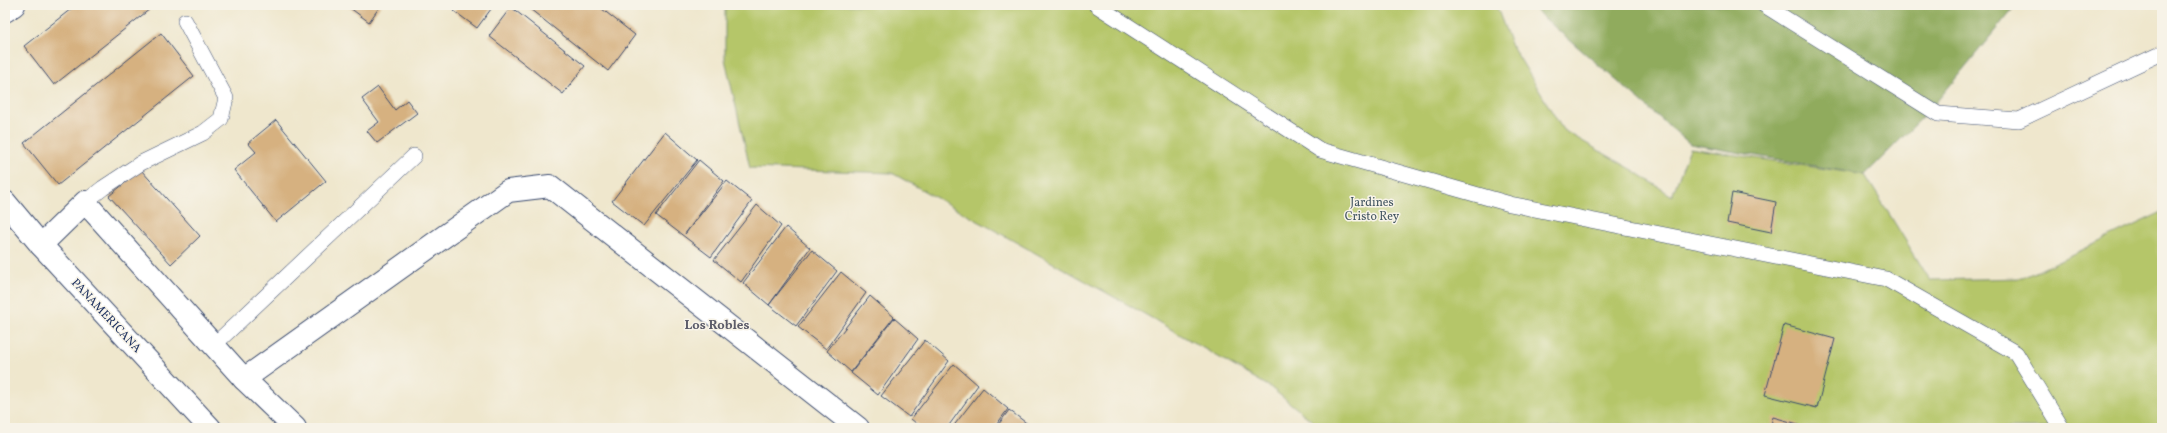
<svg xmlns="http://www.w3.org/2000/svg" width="2167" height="433" font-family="Vollkorn,serif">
<rect width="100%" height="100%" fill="#f7f3e8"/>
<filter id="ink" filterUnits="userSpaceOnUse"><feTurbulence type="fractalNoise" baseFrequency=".025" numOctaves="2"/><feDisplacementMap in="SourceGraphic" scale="8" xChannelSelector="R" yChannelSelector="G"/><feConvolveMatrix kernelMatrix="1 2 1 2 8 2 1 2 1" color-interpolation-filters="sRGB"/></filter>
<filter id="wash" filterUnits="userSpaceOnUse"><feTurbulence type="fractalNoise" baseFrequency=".012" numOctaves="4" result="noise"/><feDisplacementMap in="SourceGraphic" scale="16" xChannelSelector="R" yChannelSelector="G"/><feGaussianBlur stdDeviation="0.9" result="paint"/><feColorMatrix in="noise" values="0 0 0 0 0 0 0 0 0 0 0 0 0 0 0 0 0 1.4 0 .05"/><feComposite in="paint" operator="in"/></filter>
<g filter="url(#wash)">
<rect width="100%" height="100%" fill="#efe7cd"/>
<path fill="#b5c669" stroke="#687a64" d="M725,5H1496L1511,44L1563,130L1633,170L1672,196L1690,148L1865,175L1930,280L2023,278L2162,212V428H1321L1270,387L1148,316L892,173L750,168L725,59Z"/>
<path fill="#90ab5d" stroke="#566d5e" d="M1529,5H2016L1929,111L1865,175L1690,144Z"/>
<g id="blocks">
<g fill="#d6b180">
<path d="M76,5H155L54,85L24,46Z"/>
<path d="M346,5H381L369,22Z"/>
<path d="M458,5H494L477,28L454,11Z"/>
<path d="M525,5H597L635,35L608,71Z"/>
<path d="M511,7L585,66L563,94L489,36Z"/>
<path d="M161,33L194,76L58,185L24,143Z"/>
<path d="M378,87L395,110L407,100L417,113L377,143L367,131L379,122L362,99Z"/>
<path d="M276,120L326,181L276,222L234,170L256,152L248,143Z"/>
<path d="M665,132L697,160L644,226L612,201Z"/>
<path d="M699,160L724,181L685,234L727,181L752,201L711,257L656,215Z"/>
<path d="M141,170L200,236L171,264L109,196Z"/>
<path d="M1732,193L1776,202L1771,232L1727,223Z"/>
<path d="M757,205L781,226L741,282L714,260Z"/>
<path d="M786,227L810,248L769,305L743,283Z"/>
<path d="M812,250L837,271L796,326L769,305Z"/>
<path d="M841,272L866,293L826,349L798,327Z"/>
<path d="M870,296L894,317L851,372L827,351Z"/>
<path d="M894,318L918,339L878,395L851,373Z"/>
<path d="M1784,325L1835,339L1817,408L1765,395Z"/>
<path d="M925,340L949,361L909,417L881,396Z"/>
<path d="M954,364L978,385L947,428H922L911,419Z"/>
<path d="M983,388L1008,409L994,428H952Z"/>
<path d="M1009,410L1033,428H996Z"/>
<path d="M1773,417L1798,424L1797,428H1770Z"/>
</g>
</g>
</g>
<g filter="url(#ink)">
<use href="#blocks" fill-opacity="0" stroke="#3b4b6f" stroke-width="1"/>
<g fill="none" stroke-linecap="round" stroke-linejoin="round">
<g stroke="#3b4b6f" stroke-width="16">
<g id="lane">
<path d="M1096,5L1320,150L1510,204L1886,279L2016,353L2062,428"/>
<path d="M1764,5L1938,114L2019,120L2162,53"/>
<path d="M85,202L103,188L141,163L203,133L221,119L226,98L185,21"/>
<path d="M213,346L414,156"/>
</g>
</g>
<g stroke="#3b4b6f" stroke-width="24">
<g id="street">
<path d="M5,11L14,5"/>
<path d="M41,245L85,202L244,379L508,191L550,186L858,428"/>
<path d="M244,379L295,428"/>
</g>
</g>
<g stroke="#3b4b6f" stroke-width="24">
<path id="primary" d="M5,202L41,245L210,428"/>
</g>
<use href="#lane" stroke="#fff" stroke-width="15"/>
<use href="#street" stroke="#fff" stroke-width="22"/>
<use href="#primary" stroke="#fff" stroke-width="22"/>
</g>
</g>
<g text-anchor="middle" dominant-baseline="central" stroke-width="3" stroke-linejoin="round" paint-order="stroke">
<g font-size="12" fill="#425561" stroke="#f7f3e8">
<text x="1372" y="203">Jardines<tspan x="1372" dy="14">Cristo Rey</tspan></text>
</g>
<g font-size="12" fill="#1b2f5e" stroke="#f7f3e8">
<text transform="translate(106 316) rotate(47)">PANAMERICANA</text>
</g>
<g font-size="13" font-weight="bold" fill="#5c5c6a" stroke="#f7f3e8">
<text x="717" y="326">Los Robles</text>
</g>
</g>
<rect width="2167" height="433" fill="none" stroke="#f7f3e8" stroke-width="20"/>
</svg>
